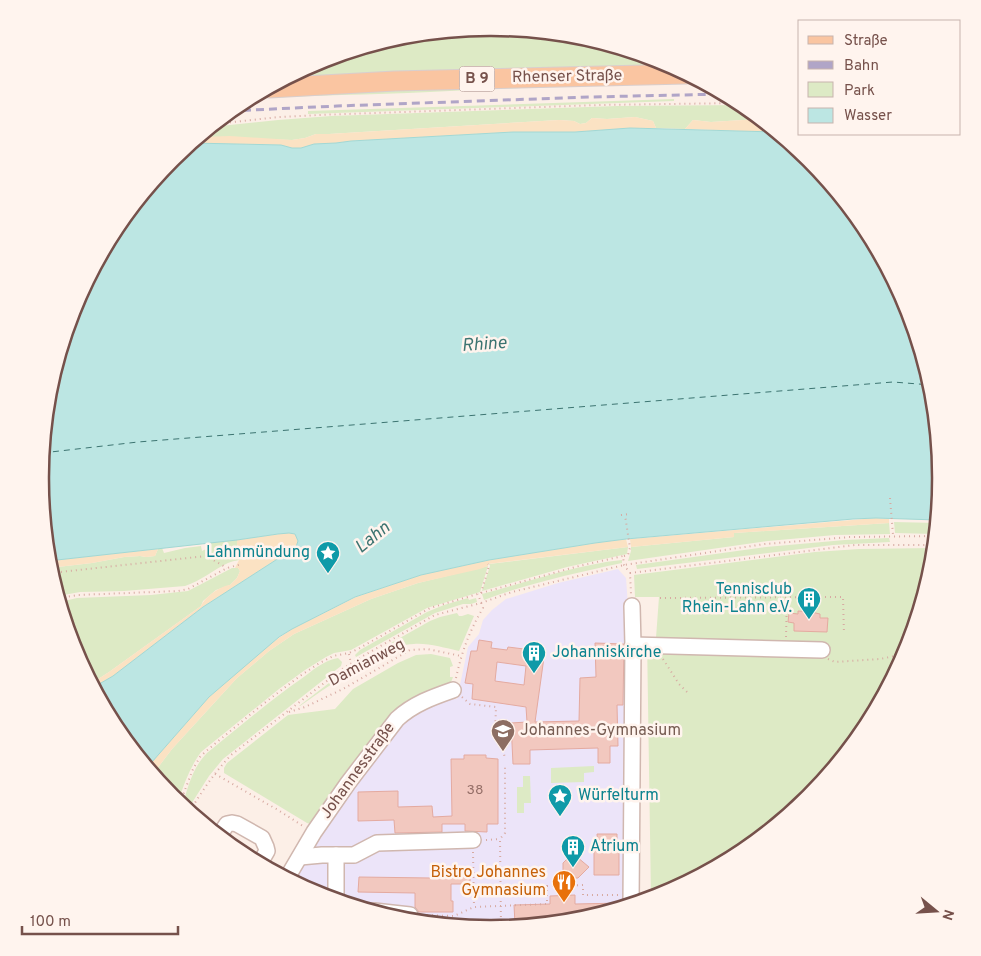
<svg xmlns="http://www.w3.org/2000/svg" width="981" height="956" font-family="Overpass,sans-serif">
<rect width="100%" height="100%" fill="#fcefe7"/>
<path fill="#ece4f9" d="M618,569L626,578L628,606L627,905L578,920L490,928L402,920L318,894L292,880L318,834L403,719L440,699H457L468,647L479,634L483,620L492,610L506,599L558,583Z"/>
<g fill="#ddeac5">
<path d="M491,28L579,36L663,62L670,66L281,81L318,62L403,36Z"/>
<path d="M693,78L703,83C612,85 521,87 430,92C369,95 308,95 248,99L260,93L320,89Z"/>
<path d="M674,99V101L308,114V111Z"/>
<path d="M743,105L759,119L711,122L693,120L685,129L656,128L653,121L635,117L607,119L592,118L586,123L580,124L574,121L559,120L329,134H316L305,138L292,140L200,137L211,127L278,120L331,116L617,106Z"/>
<path d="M894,522L937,523L935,534L895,533Z"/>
<path d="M889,523L890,534L835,535L768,541L628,561L631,551V547L734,537V533Z"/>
<path d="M889,538L890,542L833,545L637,569L636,565L766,547L845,540Z"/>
<path d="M237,540V550L243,546L257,551C246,562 241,558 228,563C213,570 201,581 185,586L124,591L80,592L58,596L49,568L92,563L124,557L140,556L146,557L155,556L158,549L162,548L164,553L185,548L201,546L202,551L206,549V543Z"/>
<path d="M628,547L627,554L567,567L482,591L490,566L489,564Z"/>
<path d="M934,548L932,566L907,651L865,729L809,797L741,853L663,894L651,898L647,638H656L659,597H635L634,575L815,552L859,549Z"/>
<path d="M622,560V563C576,573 529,583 484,600L482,594C528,582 574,565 622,560Z"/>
<path d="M488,566L480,592L427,608L351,650L334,653L326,657L305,670L279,689L201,752C190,767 184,784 178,802L172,796L153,774L172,749L237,678L269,651L294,634L371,599L418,583Z"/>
<path d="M232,568H238L240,571L237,578L230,585L216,590L203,601L201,606L109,672L92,683L74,650L60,602L77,598L151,595L188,591Z"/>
<path d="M468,598L469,600L476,598L477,602L471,604H463L435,613L356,657L355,655L360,650L427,612L444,605Z"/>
<path d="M457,613L459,616H462L468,614L474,616L459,651C444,648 429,643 414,644C403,644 394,649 385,654C354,668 327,687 300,706H299L346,670L368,656L430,621L440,617Z"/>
<path d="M431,654L450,658L453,666L450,667V677H453L450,685L416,701L314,825L307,823L224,773V768L227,763L288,715L335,709L353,689L398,663L416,655Z"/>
<path d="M338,658L342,662L341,666L223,759L209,776L188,809L182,805C189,786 192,768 207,753C238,728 268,702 301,679C312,671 324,660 338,658Z"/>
<path d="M594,766V772L584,773V782L551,783V768Z"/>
<path d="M523,776H530L531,803H524V813H517V787H523Z"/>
</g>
<g fill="#fbe2c3">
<path d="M635,117L653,121L656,128H630L575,132H513L351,141L336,143L314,144L301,148H292L281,145L192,143L200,137L230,136L292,140L305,138L316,134H329L559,120L574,121L580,124L586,123L592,118L607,119Z"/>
<path d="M759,119L775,132L685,129L693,120L711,122Z"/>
<path d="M876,518L889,519V523L734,533V537L631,547L630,539Z"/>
<path d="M287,533H292L296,535L298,541L296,547L203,607L113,676L94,687L92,683L109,672L201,606C205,597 220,586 230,585L237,578L240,571L238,568H235L239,560H245L257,551L243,546L237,550V540Z"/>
<path d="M626,539L628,547L488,564V566L480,569L418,583L371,599L294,634L269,651L237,678L172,749L153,774L148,768L152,762L209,697L267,646L292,629L356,597L421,575L489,560L595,543Z"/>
<path d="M158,549L155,556L146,557L140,556L124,557L92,563L49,568L48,561Z"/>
</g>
<path fill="#bce6e3" stroke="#a2d8d4" d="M630,128L775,132L809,160L865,228L907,306L932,390L941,478L937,520L876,518L853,519L626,539L595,543L489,560L421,575L355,597L292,629L279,637L209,697L152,762L148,768L116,728L94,687L113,676L203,607L296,547L298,541L295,534L289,533L278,534L237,540L48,561L40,478L49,390L74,305L116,227L172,159L192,143L281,145L292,148H301L314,144L336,143L351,141L513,132H575Z"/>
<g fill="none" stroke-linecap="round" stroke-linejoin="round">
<path stroke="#3c7471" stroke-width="1" stroke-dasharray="6 5" stroke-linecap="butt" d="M42,453L138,442L893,382L931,385"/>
</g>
<g fill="#f2c8bf" stroke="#e4aaa0" fill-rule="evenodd">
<path d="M798,611L811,612L820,614V618H828L827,632L794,631V623L788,622L789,613L798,614Z"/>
<path d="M479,640L492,642L491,648L507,650L508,647L532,650V648L545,650L535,722L579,721L580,678L596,677L595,643L624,644L623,705H617L618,746H610V763H598V748L530,750V764H513L511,723L527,722L526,707L472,699L473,684L465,683L471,651H477ZM497,662L526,666L524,685L495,681Z"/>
<path d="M464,755H486V758L498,759V824H487V832L465,831V824H442V832L395,833L394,820L358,821V792L398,791V807L432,806L433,817L452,816L451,759H464Z"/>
<path d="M597,834H617V851H619V875H594V848H598Z"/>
<path d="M569,857H577L589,867L578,878H569L563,872V863Z"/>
<path d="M431,872H470V884H451V901H453V912H419L415,907V893L358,892L359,877L431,878Z"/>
<path d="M575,895V904L622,903V907L578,920L545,923L515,924L514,905L550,904V896Z"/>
</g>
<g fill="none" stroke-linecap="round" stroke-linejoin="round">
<g stroke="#d0b7af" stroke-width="18">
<g id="minor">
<path d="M633,645L822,650"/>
<path d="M219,836L227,824L232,823L237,824L262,838L266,847L267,851L260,863"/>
<path d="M336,855V900"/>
<path d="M300,857L322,855H354L377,843L473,840"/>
<path d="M287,878L314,832L348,783L397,719C413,704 433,697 453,690"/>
<path d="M631,904L633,645L632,606"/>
<path d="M374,911L410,915"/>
</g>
</g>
<g stroke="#d9cecd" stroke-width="21">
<path id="major" d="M269,88L395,81L686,74"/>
</g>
<g stroke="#d7aaa2" stroke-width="2" stroke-dasharray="1 4" stroke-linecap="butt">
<path d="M215,124L279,117L318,115L599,105L739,103"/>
<path d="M890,498L893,535"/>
<path d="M621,515L630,514"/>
<path d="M624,556L628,555L630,548L625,515"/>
<path d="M51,573L206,556L227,568"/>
<path d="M630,573L855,545H934"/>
<path d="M481,593L489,566L488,564"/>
<path d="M59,598L78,595L178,591L188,589L227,568L242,564"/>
<path d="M660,598L843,597L844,634"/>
<path d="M786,637L787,597"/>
<path d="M349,654L351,664"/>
<path d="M663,659L679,684L688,693"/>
<path d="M828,659L835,662L880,659L905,654"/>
<path d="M456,678C462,651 469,632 483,608L478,594"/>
<path d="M462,697L470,704L496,707L495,733H500L505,759"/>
<path d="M289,712L305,707L343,689L410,650L427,649L461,656"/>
<path d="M215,774L278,810L303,826"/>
<path d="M180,803L193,769L200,757L205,752L263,704L300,676L318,664L333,656L349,653L358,649L430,608L481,593L579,566L623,556L624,565L630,573L631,594"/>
<path d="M190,811C202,791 215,772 231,755L341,670L363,656L435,615L481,603L512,592L624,565L765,544L850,537L935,536"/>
<path d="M486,840L500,839"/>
<path d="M473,852L474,907"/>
<path d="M422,915L454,916L474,907L547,904V886L583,885V895H618"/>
<path d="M501,927L500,839L505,833V764"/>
</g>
<use href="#minor" stroke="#fff" stroke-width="15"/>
<use href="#major" stroke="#fac5a1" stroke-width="19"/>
<path stroke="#b0a5c7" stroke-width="3" stroke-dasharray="8 5" stroke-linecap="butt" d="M230,111L337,106L590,97L724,94"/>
</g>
<defs>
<g id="sight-pin" transform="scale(1.25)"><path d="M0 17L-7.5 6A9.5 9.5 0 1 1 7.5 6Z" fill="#0f9aa8" stroke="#fff4ee"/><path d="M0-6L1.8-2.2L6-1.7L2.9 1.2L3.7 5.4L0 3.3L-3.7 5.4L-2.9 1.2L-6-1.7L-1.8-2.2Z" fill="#fff"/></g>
<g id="building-pin" transform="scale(1.25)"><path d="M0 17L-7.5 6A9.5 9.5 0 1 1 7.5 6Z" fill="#0f9aa8" stroke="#fff4ee"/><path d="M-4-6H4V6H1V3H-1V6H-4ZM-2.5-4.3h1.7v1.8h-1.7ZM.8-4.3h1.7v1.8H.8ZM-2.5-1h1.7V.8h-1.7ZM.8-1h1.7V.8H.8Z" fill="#fff"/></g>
<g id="school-pin" transform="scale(1.25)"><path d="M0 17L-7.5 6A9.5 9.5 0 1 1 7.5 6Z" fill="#8d6e63" stroke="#fff4ee"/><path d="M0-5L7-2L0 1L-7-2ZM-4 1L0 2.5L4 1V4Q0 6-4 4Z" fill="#fff"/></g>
<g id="restaurant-pin" transform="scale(1.25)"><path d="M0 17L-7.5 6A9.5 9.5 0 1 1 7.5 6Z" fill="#e8710a" stroke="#fff4ee"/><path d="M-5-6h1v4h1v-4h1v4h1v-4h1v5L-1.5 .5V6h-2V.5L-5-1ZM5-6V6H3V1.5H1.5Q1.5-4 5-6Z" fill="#fff"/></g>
</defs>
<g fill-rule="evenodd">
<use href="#sight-pin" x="328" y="553"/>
<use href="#building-pin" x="809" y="599"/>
<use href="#building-pin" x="534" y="653"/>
<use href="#school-pin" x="503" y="731"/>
<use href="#sight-pin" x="560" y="796"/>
<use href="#building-pin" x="573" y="847"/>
<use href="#restaurant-pin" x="564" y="882"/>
</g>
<g text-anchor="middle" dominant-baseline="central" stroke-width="5" stroke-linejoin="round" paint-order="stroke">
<g font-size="14" fill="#956f68">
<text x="475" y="790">38</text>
</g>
<rect fill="#fff4ee" stroke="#9f827c" stroke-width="1" x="459.5" y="66.5" width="35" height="25" rx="4"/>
<g font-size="15" font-weight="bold" fill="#76514b">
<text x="477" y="79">B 9</text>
</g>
<g font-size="16" fill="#76514b" stroke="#fff4ee">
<text transform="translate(567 77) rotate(-1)">Rhenser Straße</text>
<text transform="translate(367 663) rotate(-28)">Damianweg</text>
<text transform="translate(358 771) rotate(-54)">Johannesstraße</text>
</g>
<g font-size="16" fill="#0d838f" stroke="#fff4ee" text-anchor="start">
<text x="310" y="553" text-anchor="end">Lahnmündung</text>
<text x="792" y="590" text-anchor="end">Tennisclub<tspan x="792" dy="18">Rhein-Lahn e.V.</tspan></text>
<text x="552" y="653">Johanniskirche</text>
<text x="578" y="796">Würfelturm</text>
<text x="590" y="847">Atrium</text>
</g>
<g font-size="16" fill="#785e54" stroke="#fff4ee" text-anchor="start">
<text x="520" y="731">Johannes-Gymnasium</text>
</g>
<g font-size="16" fill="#c56008" stroke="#fff4ee" text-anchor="end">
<text x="546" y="873">Bistro Johannes<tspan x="546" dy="18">Gymnasium</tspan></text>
</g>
<g font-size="18" font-style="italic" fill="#3c7471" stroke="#fff4ee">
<text transform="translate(484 345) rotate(-4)">Rhine</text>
<text transform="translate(373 538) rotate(-39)">Lahn</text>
</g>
</g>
<path d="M0 0H981V956H0ZM490 36H491A441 441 0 0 1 932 477V479A441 441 0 0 1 491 920H490A441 441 0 0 1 49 479V477A441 441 0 0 1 490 36Z" fill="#fff4ee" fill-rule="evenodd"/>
<path fill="none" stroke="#76514b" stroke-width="2.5" d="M490 36H491A441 441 0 0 1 932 477V479A441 441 0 0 1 491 920H490A441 441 0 0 1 49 479V477A441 441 0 0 1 490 36Z"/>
<rect x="798" y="20" width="162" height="115" fill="#fff4ee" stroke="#c8b3ad"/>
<rect x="808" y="36" width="25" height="8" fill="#fac5a1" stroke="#c8b3ad"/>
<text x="844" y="45" font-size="15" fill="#76514b">Straße</text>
<rect x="808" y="61" width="25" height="8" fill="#b0a5c7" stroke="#c8b3ad"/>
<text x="844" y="70" font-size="15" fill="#76514b">Bahn</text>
<rect x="808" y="82" width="25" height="15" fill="#ddeac5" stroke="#c8b3ad"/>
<text x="844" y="95" font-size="15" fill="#76514b">Park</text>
<rect x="808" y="108" width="25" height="15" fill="#bce6e3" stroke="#c8b3ad"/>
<text x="844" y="120" font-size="15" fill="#76514b">Wasser</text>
<g transform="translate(936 911) rotate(108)" stroke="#fff4ee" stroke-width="4" paint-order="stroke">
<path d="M0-4L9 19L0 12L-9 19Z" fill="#76514b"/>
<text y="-8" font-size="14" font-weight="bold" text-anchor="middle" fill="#76514b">N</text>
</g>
<path d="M22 926v8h156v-8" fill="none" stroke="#76514b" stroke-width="2.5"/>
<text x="30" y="926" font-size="15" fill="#76514b" stroke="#fff4ee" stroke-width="4" paint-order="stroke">100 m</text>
</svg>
